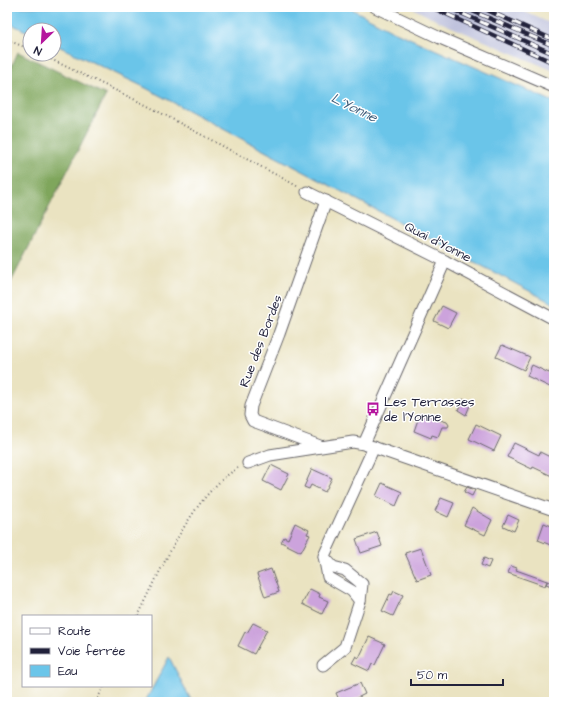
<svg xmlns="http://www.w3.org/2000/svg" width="561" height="709" font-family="'Architects Daughter',sans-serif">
<rect width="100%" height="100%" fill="#fff"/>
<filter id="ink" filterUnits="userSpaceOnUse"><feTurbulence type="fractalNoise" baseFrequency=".025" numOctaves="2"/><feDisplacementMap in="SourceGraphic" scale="8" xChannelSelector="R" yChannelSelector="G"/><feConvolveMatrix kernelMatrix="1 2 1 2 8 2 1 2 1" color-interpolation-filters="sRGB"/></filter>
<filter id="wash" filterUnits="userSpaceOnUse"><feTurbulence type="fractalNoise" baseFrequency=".012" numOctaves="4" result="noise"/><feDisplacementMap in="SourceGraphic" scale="16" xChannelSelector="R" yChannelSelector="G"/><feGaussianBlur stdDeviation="0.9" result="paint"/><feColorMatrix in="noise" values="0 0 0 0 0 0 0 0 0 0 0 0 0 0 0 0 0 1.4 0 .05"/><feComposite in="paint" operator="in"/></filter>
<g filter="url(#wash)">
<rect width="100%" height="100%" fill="#eae3c1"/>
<path fill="#bfc2dd" d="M410,7H514L554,25V71L440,22Z"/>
<path fill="#7fa65c" stroke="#50644c" d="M18,52L106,95L7,290V76Z"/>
<g fill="#6bc5e9" stroke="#467492">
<path d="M7,7H348L391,30L554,102V304L142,86L54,44V30H30V33L7,22Z"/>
<path d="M169,657L192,702H145Z"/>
</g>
<g id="blocks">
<g fill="#cca3dc">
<path d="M442,306L456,313L448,328L434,321Z"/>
<path d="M502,345L530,357L524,370L496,357Z"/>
<path d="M532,365L549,373L551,369L554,370V389L527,376Z"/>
<path d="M463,399L471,403L466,415L458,410Z"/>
<path d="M420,414L447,422L449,425L448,427H442L438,437L432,435L431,438L414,431Z"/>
<path d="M476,424L501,436L494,451L469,439Z"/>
<path d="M514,443L539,455L540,452L554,459V477L533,467L532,469L507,457Z"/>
<path d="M271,465L289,474L281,490L263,481Z"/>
<path d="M312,469L332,478L325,492L311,485L309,489L304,487Z"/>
<path d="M382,483L402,492L396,506L376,496Z"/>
<path d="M467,487L475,490L472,496L464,492Z"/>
<path d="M441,498L454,503L448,517L435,511Z"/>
<path d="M472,508L492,520L485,535L464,525Z"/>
<path d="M508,515L519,520L514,531L503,526Z"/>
<path d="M295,523L309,530L307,534L310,535L301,552L281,542L284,537L288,539Z"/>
<path d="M544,523L554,527L553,546L538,540Z"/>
<path d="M377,532L382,546L361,553L356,539Z"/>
<path d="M421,548L431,575L417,580L405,553Z"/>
<path d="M484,558L491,561L488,568L481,565Z"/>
<path d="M511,566L517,568L516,570L547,581L545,586L508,573Z"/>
<path d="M271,569L279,592L265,597L257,574Z"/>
<path d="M548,581L554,583V587L546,584Z"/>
<path d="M310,589L320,594L319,597L328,601L322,614L302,604Z"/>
<path d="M394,591L403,595L393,616L382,611L390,594L392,595Z"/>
<path d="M253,623L267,630L254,654L238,646L245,632L247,633Z"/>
<path d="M369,637L385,644L375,665L372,664L369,671L352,663L356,656L359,658Z"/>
<path d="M360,683L365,694L353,700L354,702H340L336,693Z"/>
</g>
</g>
</g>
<g filter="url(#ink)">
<use href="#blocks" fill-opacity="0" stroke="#68666a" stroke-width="1"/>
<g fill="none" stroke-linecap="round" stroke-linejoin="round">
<g stroke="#68666a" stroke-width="13">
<g id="street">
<path d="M375,7L440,38L554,87"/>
<path d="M307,192L445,261L554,319"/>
<path d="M364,444L445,261"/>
<path d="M320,446L253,421L250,415L251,406L279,334L326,201"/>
<path d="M248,463L270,455L353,442L364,444L554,510"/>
<path d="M360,601L352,591L328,577L324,556L374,447"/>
<path d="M323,665L345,647L360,601L362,584L345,570L333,567L324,557"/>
</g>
</g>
<g stroke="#68666a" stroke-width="2" stroke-dasharray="1 3" stroke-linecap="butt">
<path d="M7,40L30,49"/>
<path d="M40,54L146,105L297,186"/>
<path d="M138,616C161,570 192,495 238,468"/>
<path d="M96,702L104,686"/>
</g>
<use href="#street" stroke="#fff" stroke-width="11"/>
<g stroke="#22223b" stroke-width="4.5">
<g id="rail">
<path d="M431,7L554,63"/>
<path d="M447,7L554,54"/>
<path d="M463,7L554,46"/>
<path d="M480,7L554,40"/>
</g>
</g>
<use href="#rail" stroke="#fff" stroke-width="3" stroke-dasharray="9" stroke-linecap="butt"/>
</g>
</g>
<defs>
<g id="bus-bare" transform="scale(1.08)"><path d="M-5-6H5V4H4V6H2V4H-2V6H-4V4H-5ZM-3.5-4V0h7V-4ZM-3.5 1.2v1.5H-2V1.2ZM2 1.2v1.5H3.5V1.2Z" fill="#b5179e" stroke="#fff" stroke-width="2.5" paint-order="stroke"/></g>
</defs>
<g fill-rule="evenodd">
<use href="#bus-bare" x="373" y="409"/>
</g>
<g text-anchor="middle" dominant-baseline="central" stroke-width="3" stroke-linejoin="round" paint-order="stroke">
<g font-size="13" fill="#22223b" stroke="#fff">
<text transform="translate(438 242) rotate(27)">Quai d'Yonne</text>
<text transform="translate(261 341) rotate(-69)">Rue des Bordes</text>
</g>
<g font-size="13" fill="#22223b" stroke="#fff" text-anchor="start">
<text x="384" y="402">Les Terrasses<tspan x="384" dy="15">de l'Yonne</tspan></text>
</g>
<g font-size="14" font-style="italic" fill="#3c5b78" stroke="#fff">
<text transform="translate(354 108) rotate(26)">L'Yonne</text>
</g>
</g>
<rect width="561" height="709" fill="none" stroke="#fff" stroke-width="24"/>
<rect x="22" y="615" width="130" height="72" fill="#ffffff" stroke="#a7a7b1"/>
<rect x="30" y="628" width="20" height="6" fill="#ffffff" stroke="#a7a7b1"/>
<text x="58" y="635" font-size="12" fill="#22223b">Route</text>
<rect x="30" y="648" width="20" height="6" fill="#22223b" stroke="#a7a7b1"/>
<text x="58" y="655" font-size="12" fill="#22223b">Voie ferrée</text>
<rect x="30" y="665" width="20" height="12" fill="#6bc5e9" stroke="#a7a7b1"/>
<text x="58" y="675" font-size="12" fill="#22223b">Eau</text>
<g transform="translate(42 42) rotate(205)"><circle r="19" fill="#ffffff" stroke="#a7a7b1"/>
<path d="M0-3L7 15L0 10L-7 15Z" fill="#b5179e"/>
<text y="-6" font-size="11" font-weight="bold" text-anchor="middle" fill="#22223b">N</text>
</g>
<path d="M411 679v6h92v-6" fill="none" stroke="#22223b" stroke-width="2"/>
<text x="417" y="679" font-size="12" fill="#22223b" stroke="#ffffff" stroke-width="3" paint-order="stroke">50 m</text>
</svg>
